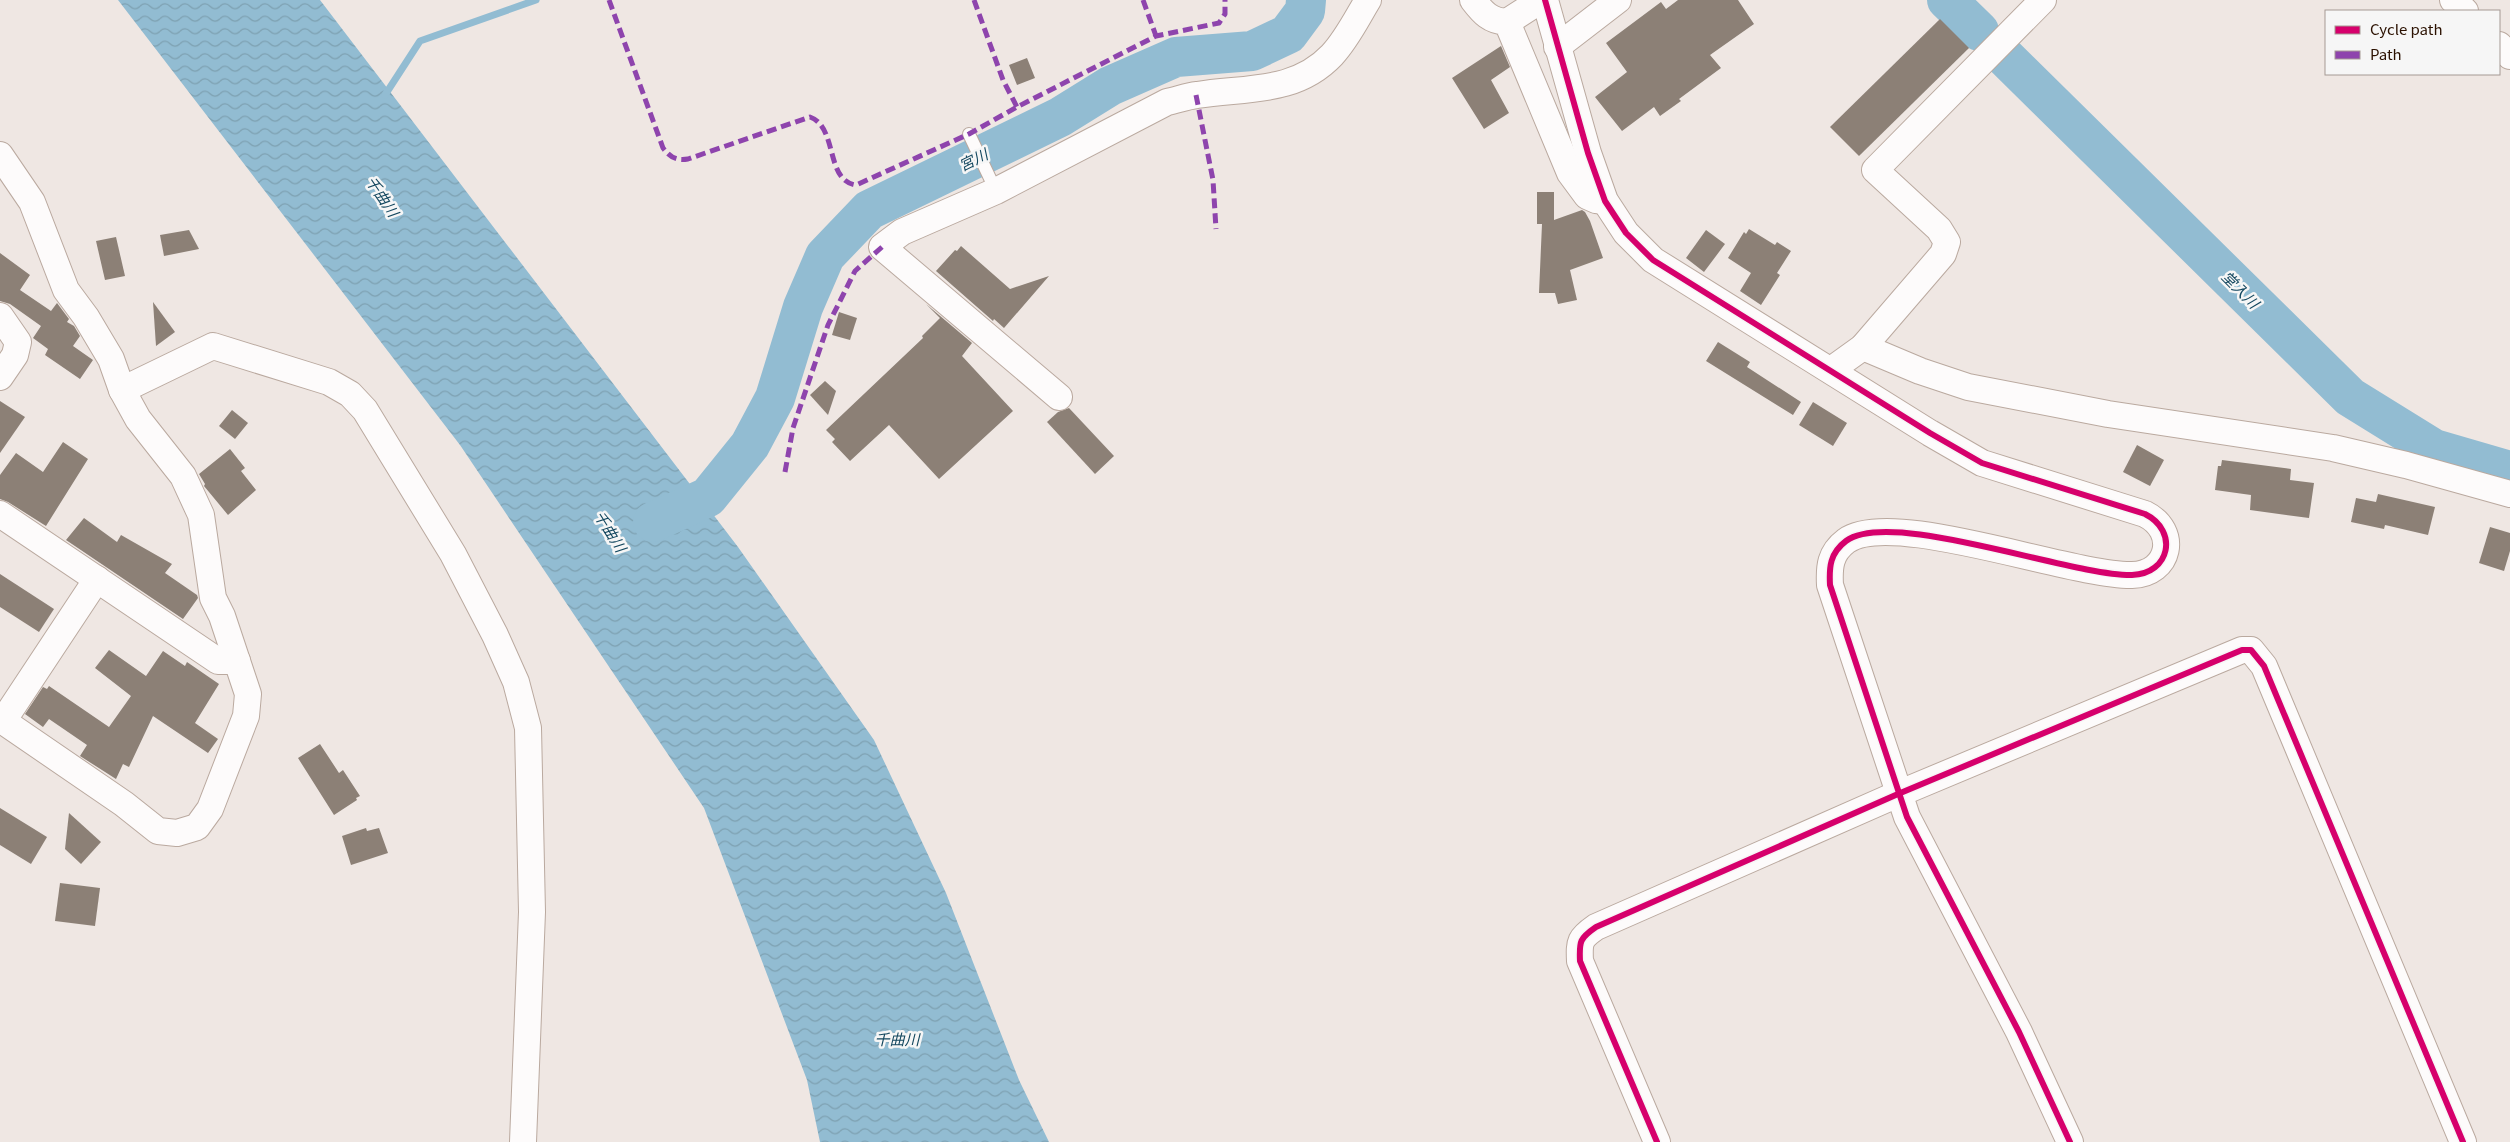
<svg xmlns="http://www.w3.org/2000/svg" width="2510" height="1142" font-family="Georgia,'Noto Sans JP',serif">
<defs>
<pattern id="water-waves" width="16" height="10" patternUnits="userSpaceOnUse" patternTransform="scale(1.25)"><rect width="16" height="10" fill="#92bcd2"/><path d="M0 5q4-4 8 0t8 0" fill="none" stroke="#7ea1b2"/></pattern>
</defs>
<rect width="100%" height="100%" fill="#efe7e3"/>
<path fill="url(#water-waves)" d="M118,0H320L738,547L874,740L946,893L1019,1080L1049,1142H820L807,1080L704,808L460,445Z"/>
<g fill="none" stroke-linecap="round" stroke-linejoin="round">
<path stroke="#92bcd2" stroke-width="7" d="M385,95L420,41L536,0"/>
<g stroke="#92bcd2" stroke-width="40">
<path d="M1947,0L1979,31"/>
<path d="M2004,56L2350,397L2434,449L2510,471"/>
<path d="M653,522L708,497L750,445L775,398L803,307L825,256L869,210L1060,117L1110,86L1176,57L1252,51L1288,34L1305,11L1306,0"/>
</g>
</g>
<g fill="#8c8076">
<path d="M1678,0H1738L1754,24L1710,55L1721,68L1679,99L1681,101L1660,116L1654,107L1622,131L1595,97L1627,72L1606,43L1661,2L1666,9Z"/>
<path d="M1940,19L1969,48L1859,156L1830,127Z"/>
<path d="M1501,46L1510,67L1491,80L1509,113L1484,129L1452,78Z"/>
<path d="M1027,58L1035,78L1017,85L1009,65Z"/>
<path d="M1537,192H1554V220L1582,210L1585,212L1590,221L1603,258L1570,270L1577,300L1558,304L1555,293H1539L1542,224H1537Z"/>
<path d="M1749,229L1775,245L1777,242L1791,251L1777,273L1780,275L1761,305L1740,291L1751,273L1728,258L1744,232L1746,234Z"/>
<path d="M189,230L199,249L164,256L160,235Z"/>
<path d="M1706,230L1725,244L1704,272L1686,258Z"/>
<path d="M116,237L125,276L105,280L96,241Z"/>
<path d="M961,246L1010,289L1049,276L1004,328L994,319L993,321L936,271L955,250L957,251Z"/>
<path d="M0,253L30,275L20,290L51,311L57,303L69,319L67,322L74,326L80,336L73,346L93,360L80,379L45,355L48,349L33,338L41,326L10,304L0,301Z"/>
<path d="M153,302L175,332L156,346Z"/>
<path d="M926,304L972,343L962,356L1013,411L939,479L889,425L850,461L832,442L835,439L826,430L923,338L922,336L940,318Z"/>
<path d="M839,312L857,318L850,340L832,335Z"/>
<path d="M1718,342L1750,362L1747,367L1801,402L1793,415L1706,361Z"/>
<path d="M825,381L836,391L828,415L810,395Z"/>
<path d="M0,401L25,417L0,453Z"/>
<path d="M1813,402L1847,423L1833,446L1799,425Z"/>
<path d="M1069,408L1114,456L1095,474L1047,422L1058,412Z"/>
<path d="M232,410L248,423L235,439L219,426Z"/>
<path d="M63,442L88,459L46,526L8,502L0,499V475L16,453L43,472Z"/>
<path d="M2137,445L2164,460L2150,486L2123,472Z"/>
<path d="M230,449L245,468L241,471L256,490L228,515L204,486L205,484L199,474Z"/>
<path d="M2222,460L2291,469L2290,480L2314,483L2309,518L2250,510L2251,495L2215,490L2218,466H2221Z"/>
<path d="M2378,494L2435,507L2428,535L2385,525L2384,529L2351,522L2356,498L2376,502Z"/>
<path d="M84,518L117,542L121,535L172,564L165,573L197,595L198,598L183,619L66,540Z"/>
<path d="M2490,527L2510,533V551L2504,571L2479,563Z"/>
<path d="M0,574L54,609L39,632L0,607Z"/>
<path d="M109,650L146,676L163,651L185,666L187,662L219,684L195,723L218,739L208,753L153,716L129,767L123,764L116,779L80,756L87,745L49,719L43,727L25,714L43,687L47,689L49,686L109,727L131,696L95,668Z"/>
<path d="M320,744L339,773L343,770L360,796L356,798L357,800L334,815L298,758Z"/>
<path d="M0,808L47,837L31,864L0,845Z"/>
<path d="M69,813L101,842L81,864L65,849Z"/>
<path d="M366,828L367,831L379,828L388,853L351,865L342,836Z"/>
<path d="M60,883L100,888L95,926L55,921Z"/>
</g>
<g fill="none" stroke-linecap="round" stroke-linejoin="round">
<g stroke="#baa99f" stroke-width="14">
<path id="service" d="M969,134L996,191"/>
</g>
<g stroke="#baa99f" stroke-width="28">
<g id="minor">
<path d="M1473,0C1483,13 1490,21 1507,22L1570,173L1587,196L1596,200L1605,201"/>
<path d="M1545,0L1588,153L1605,201L1626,233L1653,260L1930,433L1982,463L2145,514C2179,531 2170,574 2132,575C2070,576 1891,508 1846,541C1830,553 1829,567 1830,585L1907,817L2019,1032L2070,1142"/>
<path d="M2453,0L2465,11"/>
<path d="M1507,22L1541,0"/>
<path d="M2499,45L2510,56"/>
<path d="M1557,47L1618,0"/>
<path d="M0,155L32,202L66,290L86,317L111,359L122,390L138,419L183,476L201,515L213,598L222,616L248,694L246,716L210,809L197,827L177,833L158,831L124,804L0,719"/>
<path d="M0,316L18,342L15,355L0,377"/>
<path d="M1863,347L1920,371L1968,387L2108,414L2333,448L2406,465L2510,494"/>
<path d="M1831,370L1863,347L1943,254L1947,242L1939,229L1875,170L2043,0"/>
<path d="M122,390L213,346L329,382L350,394L365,410L453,554L495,635L516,682L528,728L532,912L523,1142"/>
<path d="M1059,397L882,247L902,232L996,191L1167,102C1177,100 1187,96 1197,95C1246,87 1295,94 1332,55C1347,39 1357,18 1368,0"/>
<path d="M0,514L218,661H237"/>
<path d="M3,721L97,579"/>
<path d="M1657,1142L1580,961C1579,941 1580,938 1596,927L1898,794L2242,650H2251L2264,666L2463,1142"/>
</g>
</g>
<use href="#service" stroke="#fdfbfb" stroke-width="12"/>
<use href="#minor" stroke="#fdfbfb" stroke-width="26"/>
<g stroke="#8e44ad" stroke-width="5" stroke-dasharray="10 5" stroke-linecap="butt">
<path d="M609,0L663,148C670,157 676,161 688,159L810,117C838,127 825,181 856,185L969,134L1017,107L1156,36L1219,23L1225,14V0"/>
<path d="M974,0L1003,80L1017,107"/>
<path d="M1143,0L1156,36"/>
<path d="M1196,95L1213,180L1216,229"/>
<path d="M785,472L793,428L828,325L855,271L882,247"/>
</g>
<g stroke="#f6f6f6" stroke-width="9">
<g id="cycleway">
<path d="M1545,0L1588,153L1605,201L1626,233L1653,260L1930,433L1982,463L2145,514C2179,531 2170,574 2132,575C2070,576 1891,508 1846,541C1830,553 1829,567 1830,585L1907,817L2019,1032L2070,1142"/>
<path d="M1657,1142L1580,961C1579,941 1580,938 1596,927L1898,794L2242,650H2251L2264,666L2463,1142"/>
</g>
</g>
<use href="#cycleway" stroke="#d6006c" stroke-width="6"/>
</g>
<g text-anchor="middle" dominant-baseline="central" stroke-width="5" stroke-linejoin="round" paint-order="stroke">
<g font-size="15" font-style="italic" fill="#13475f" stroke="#f6f6f6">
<text transform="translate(973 159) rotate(-26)">宮川</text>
<text transform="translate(383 196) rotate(56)">千曲川</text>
<text transform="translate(2241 289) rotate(45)">堂入川</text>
<text transform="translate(611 531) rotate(58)">千曲川</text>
<text x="897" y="1038">千曲川</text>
</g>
</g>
<rect x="2325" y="10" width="175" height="65" fill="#f6f6f6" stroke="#a59a94"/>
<rect x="2335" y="26" width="25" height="8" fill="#d6006c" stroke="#a59a94"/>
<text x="2370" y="35" font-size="15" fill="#2b1101">Cycle path</text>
<rect x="2335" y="51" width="25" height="8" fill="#8e44ad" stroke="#a59a94"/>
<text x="2370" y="60" font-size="15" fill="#2b1101">Path</text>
</svg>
